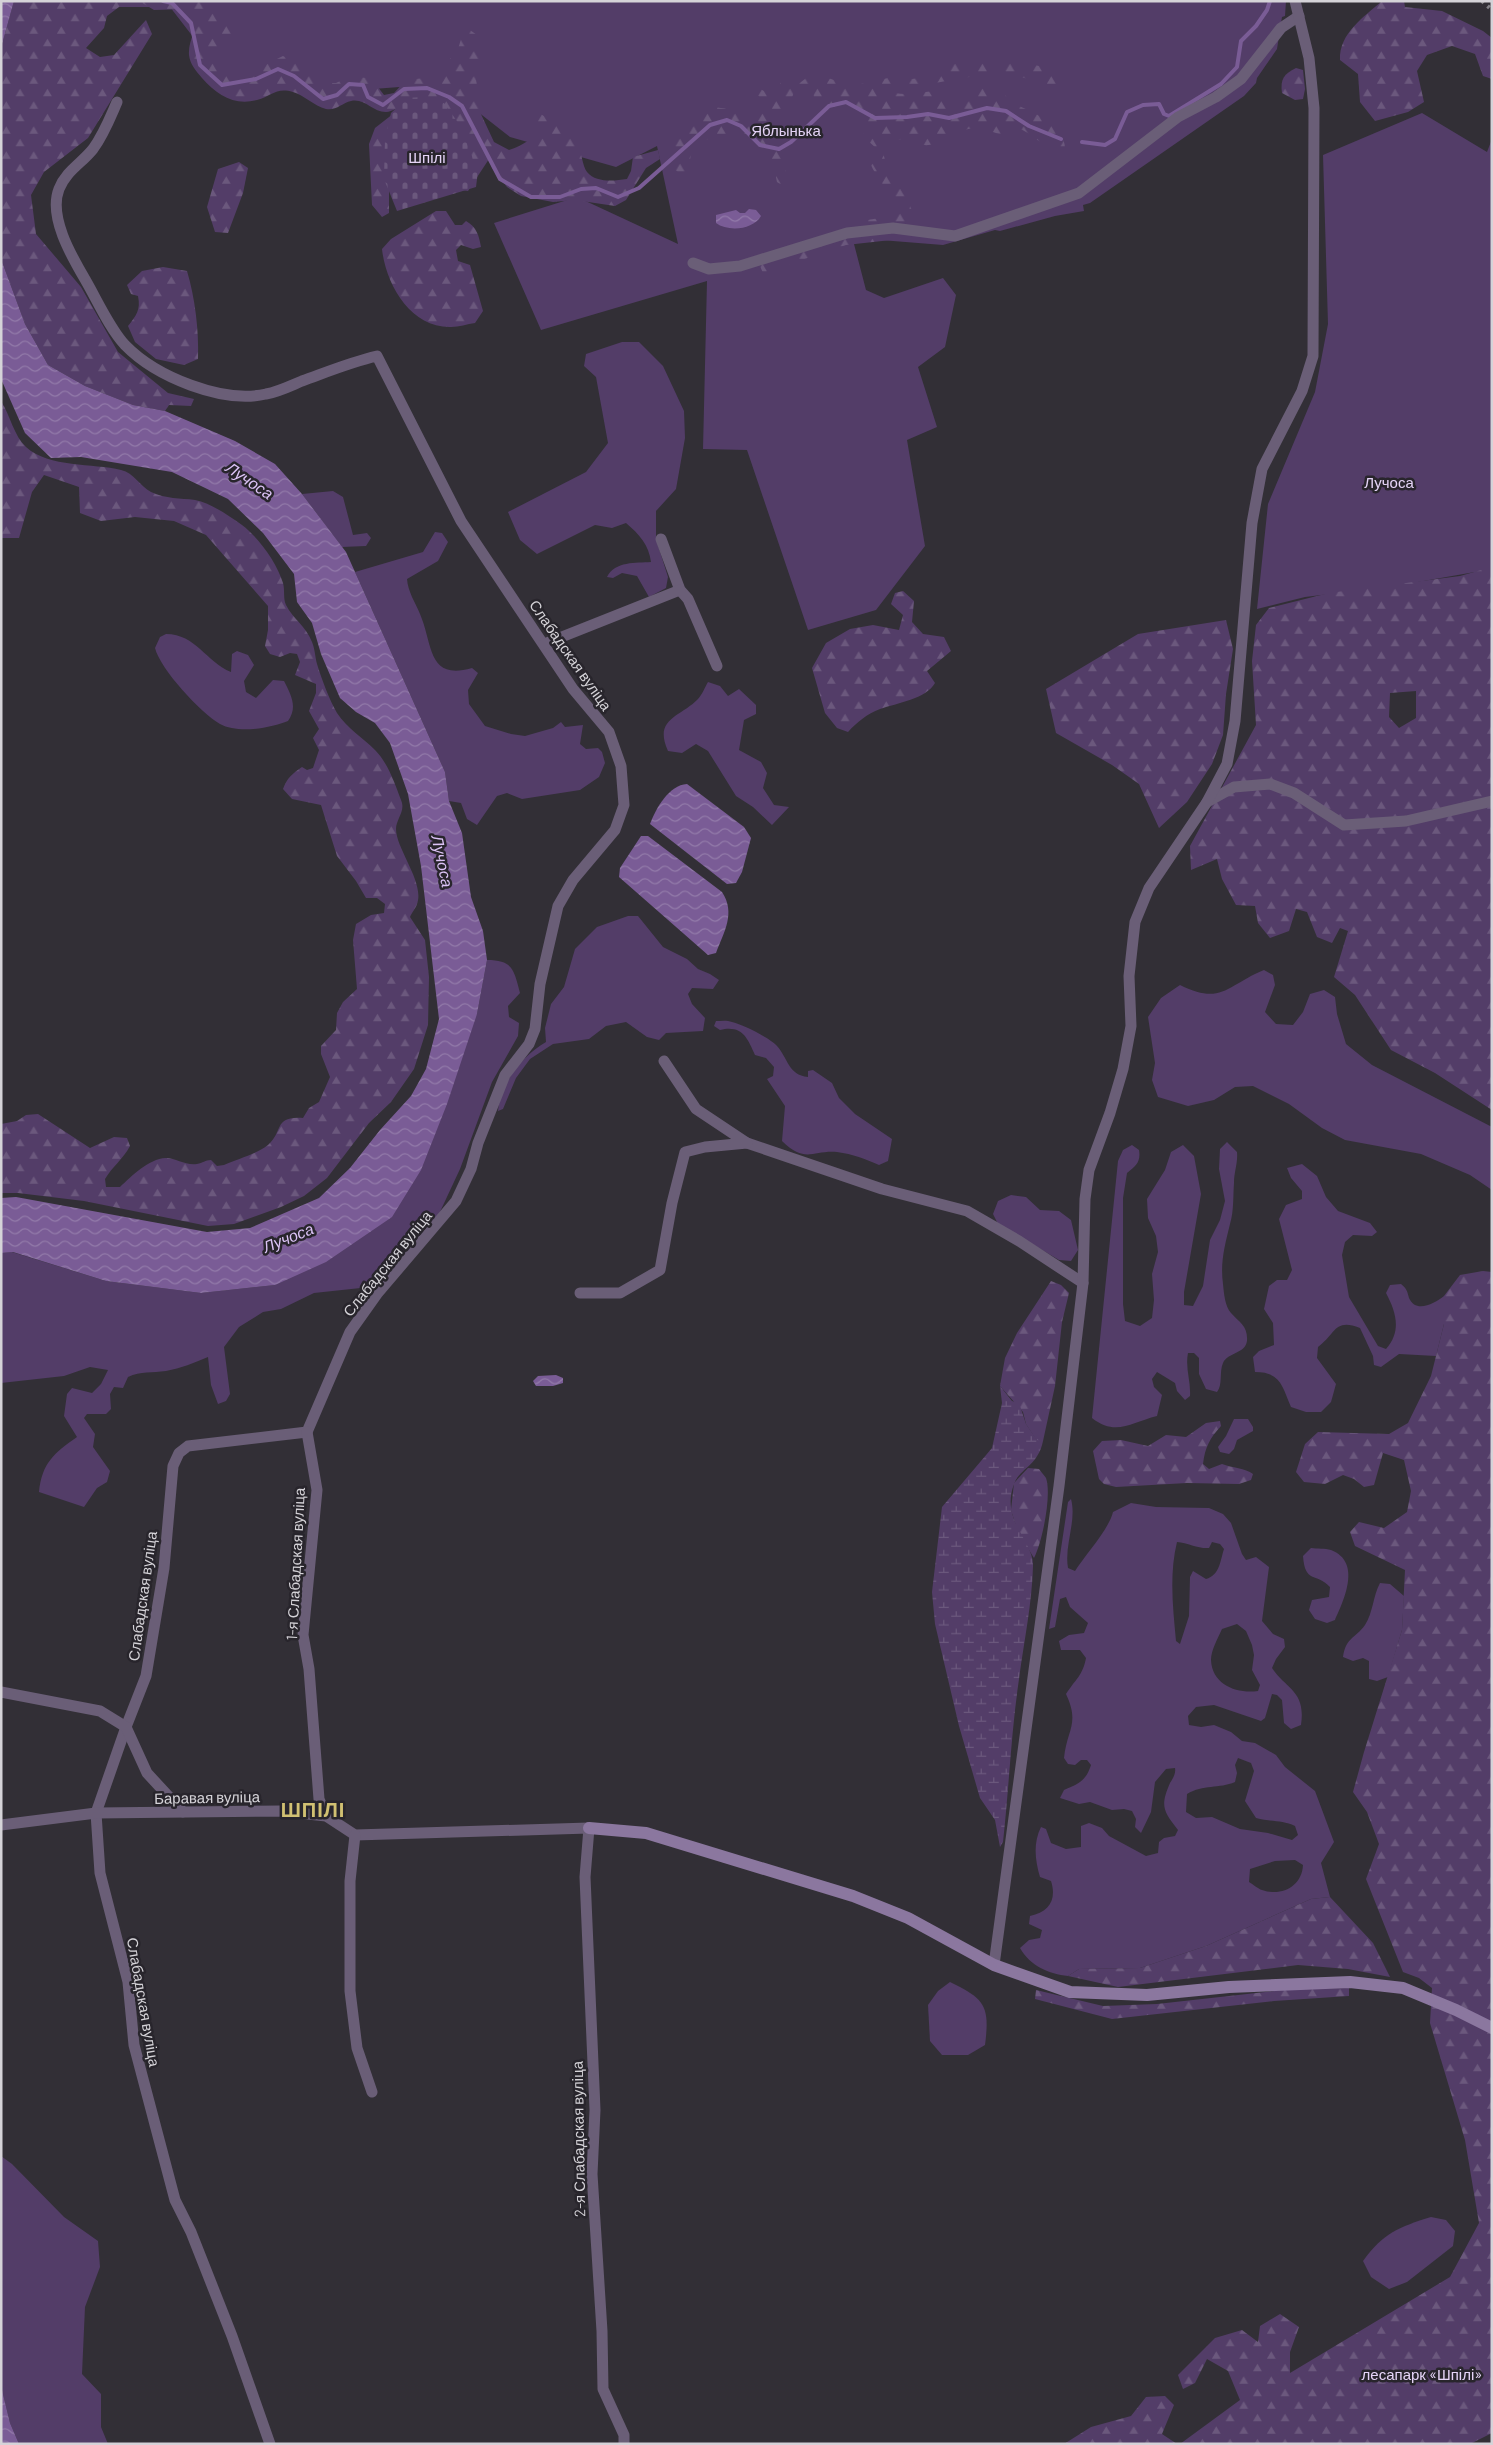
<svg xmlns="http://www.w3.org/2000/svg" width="1493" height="2445" font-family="Barlow,sans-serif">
<defs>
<pattern id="forest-firs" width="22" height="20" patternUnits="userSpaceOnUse" patternTransform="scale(1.25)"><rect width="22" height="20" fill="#533d68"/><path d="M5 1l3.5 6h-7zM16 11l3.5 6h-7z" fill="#6b587d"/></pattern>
<pattern id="wetland-marsh" width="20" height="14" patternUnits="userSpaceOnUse" patternTransform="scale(1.25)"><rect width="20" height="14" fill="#533d68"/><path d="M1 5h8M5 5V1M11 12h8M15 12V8" fill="none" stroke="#6b587d"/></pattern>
<pattern id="cemetery-stones" width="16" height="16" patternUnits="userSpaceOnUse" patternTransform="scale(1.25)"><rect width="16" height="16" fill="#533d68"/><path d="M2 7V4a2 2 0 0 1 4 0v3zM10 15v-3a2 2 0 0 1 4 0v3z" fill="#6b587d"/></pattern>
<pattern id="water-waves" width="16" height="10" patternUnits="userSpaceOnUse" patternTransform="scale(1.25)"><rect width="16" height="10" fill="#7a5c96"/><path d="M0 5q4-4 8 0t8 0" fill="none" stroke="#927aa9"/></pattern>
</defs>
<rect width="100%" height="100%" fill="#322f36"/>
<g fill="#533d68" fill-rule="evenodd">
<path d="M121,1H1286L1285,16L1282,17L1277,49L1257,78L1256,83L1244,96L1090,203L1083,205L1084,211L1055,216L1000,231L995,230L943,245L868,239L854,244L866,290L884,298L943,278L956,295L945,347L918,367L937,427L907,440L925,546L876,610L808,630L747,450L703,449L707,281L541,330L494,223L577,197L678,244L657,146L616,167L510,137L464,101L426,85L360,90L282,76L234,90L170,7H119Z"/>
<path d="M1422,113L1487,152L1492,139V569L1395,586L1305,597L1257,609L1268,504L1315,392L1328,324L1323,155Z"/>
<path d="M622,342H639L663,366L684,411L685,438L676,489L656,511V539L668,577L666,588L649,597L637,576L622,573L613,578L607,577C615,561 636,563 651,562C649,545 639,534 626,523L612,528L595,525L537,554L520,540L508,512L586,472L608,443L596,377L584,366L586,354Z"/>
<path d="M333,491L343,497L353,535L367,533L371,538L366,546L342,547L302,494Z"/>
<path d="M435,532L442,533L448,542L438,561L407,579C408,592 415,602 420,614C433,644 427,681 472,668L478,673L468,690L469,704L485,726L511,734L525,736L553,728L561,722L565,727L583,725L580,744L586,749L598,748L602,752L605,763L599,777L580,790L522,799L507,793L497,796L477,825L467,819L461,803L449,801L445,772L355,572L423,552Z"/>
<path d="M166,634C196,634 206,662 231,672L232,654L237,651L248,655L254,665L244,681L246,692L256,698L273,680L284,681C291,695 298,707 288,721C271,728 238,734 220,724C201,713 160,669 155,648L160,637Z"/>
<path d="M708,682L720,686L728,696L739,689L756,705V714L744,720L739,750L761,762L767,773L763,788L774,805L789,807L772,825L753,807L736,796L708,751L696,744L682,753L668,751C653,718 681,717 698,699C702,695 705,687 708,682Z"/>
<path d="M628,916H638L663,947L687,959L698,969L710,974L719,980L713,989L692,988L688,994L692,1004L705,1018L703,1031L666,1033L659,1040L647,1037L626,1022L606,1026L589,1039L553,1044L530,1059L516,1078L503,1109L498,1111C501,1082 522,1056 546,1042L545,1028L551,1004L564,987L575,949L597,927Z"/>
<path d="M487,960C513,960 514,970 520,993L508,1006L509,1017L519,1023L518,1036L492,1082L460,1169L439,1214L370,1287L314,1293L281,1309L263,1312L239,1327L224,1347L230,1394L226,1401L218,1404L211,1385L208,1357C194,1363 181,1368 166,1371C152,1373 141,1371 128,1377L123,1388L114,1387L110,1394L111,1409L106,1414H87L84,1418L95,1434L93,1447L110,1471L107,1482L97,1488L84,1507L39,1492C42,1463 54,1453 77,1437L64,1416L67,1394L72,1388L92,1393L101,1384L108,1370L90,1367L64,1376L1,1383V1253L12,1252L106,1281L201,1293L275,1285L477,1014Z"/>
<path d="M1264,970L1273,975L1275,985L1265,1012L1276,1024L1293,1025L1303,1012L1310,994L1324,990L1335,997L1337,1014L1346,1044L1372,1065L1492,1127V1190L1470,1175L1421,1154L1345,1140L1322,1128L1289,1104L1253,1086L1235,1087L1214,1100L1188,1106L1158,1097L1152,1080L1155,1063L1148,1017L1161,998L1180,985C1222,1006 1227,985 1264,970Z"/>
<path d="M716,1021C721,1021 727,1020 732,1022C742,1024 770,1038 777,1046C788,1058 788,1075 808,1077V1071L813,1070L832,1083L839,1098L855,1114L892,1139L888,1161L879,1165C865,1159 853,1154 837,1152C812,1150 806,1164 782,1141L785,1106L767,1079L773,1076L774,1067L766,1058L755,1055C747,1037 742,1025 720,1030L714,1026Z"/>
<path d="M1227,1142L1237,1152C1238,1163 1234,1172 1234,1183C1233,1196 1234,1211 1230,1224C1225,1245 1220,1262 1223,1284C1224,1294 1225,1306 1231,1313C1240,1323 1248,1326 1247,1341C1245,1354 1228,1352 1223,1363C1219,1372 1223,1385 1217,1392L1206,1389L1199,1374V1358L1194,1353H1188C1185,1368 1191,1381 1190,1396L1185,1400L1177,1391L1175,1383L1157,1372L1152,1379L1154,1387L1162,1395L1157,1416C1132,1422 1116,1437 1092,1418L1118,1161L1123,1150L1132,1145L1139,1150C1141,1162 1136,1166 1127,1173L1123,1198V1304L1125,1321L1140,1326L1152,1318L1154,1300L1152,1274L1158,1252L1156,1236L1148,1218L1147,1199L1165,1170L1171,1152L1183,1145L1194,1156L1201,1194L1184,1292V1305L1193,1306L1203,1286L1210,1240L1220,1220L1225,1201L1219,1169L1220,1149Z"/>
<path d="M1302,1164L1317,1176L1326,1197L1338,1211L1370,1223L1377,1232L1372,1236L1353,1235L1345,1242L1342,1255L1349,1297L1378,1346L1386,1349C1402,1331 1396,1312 1386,1293L1390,1285L1401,1284C1407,1289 1407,1291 1409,1298C1416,1314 1435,1303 1444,1296V1324L1436,1356L1399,1354L1381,1367L1374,1365L1373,1356L1360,1328C1334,1318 1336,1334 1318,1347L1317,1358L1336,1384L1331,1402L1321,1412H1306L1291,1407C1282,1386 1281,1372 1255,1372L1253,1357L1259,1351L1274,1345L1273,1323L1264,1309L1269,1286L1277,1280H1287L1292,1270L1279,1219L1286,1205L1302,1199V1191L1291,1178L1287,1168Z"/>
<path d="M1011,1195L1026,1197L1040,1210L1059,1211L1071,1220L1078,1250L1071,1261L1059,1260L998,1224L993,1214L998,1201Z"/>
<path d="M1234,1419H1248L1253,1427V1431L1237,1440L1234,1449L1229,1454L1220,1452L1218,1447L1226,1436Z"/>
<path d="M1071,1499C1077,1521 1064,1545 1068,1568L1075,1571C1086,1554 1109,1529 1113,1512L1131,1503L1156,1507L1209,1508L1223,1514L1231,1523L1242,1554L1246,1560L1256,1557L1269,1567L1262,1621L1273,1634L1284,1639L1285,1647L1276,1659L1272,1668C1287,1690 1306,1691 1301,1725L1291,1729L1284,1723L1282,1700L1277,1695L1272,1694L1265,1718L1261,1721L1214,1705L1196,1707L1188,1716L1189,1725L1201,1727L1214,1725L1231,1732L1242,1741L1255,1743L1276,1755L1285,1767L1315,1791L1334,1842L1321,1863L1330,1897L1311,1899L1206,1946L1140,1968L1079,1969L1068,1976C1049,1974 1030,1966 1020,1948L1029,1940L1040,1938L1042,1930L1029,1924L1030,1916C1049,1912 1057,1900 1051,1881L1040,1877C1035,1860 1033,1843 1041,1827L1046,1829L1051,1843L1066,1849L1081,1847V1826L1089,1823L1102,1828L1109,1836L1146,1856L1158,1853L1159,1842L1164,1838L1175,1836L1178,1830C1163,1811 1160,1806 1170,1783C1173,1778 1176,1774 1175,1768L1166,1769L1155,1782L1151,1812L1141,1833L1135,1827L1136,1819L1132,1811L1124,1809L1112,1810L1090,1802L1079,1804L1060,1798L1064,1790C1078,1784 1086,1781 1091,1765L1087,1760H1081L1075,1765L1068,1764L1064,1758C1067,1729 1080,1724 1066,1694C1075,1680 1083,1675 1086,1658L1080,1650H1061L1059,1641L1069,1635L1084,1633L1088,1623L1070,1607L1066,1597L1060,1599L1055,1627L1049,1629L1068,1502ZM1177,1542C1188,1543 1199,1549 1209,1548L1212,1542L1220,1544L1224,1549C1220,1561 1220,1575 1206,1579L1193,1571L1190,1577L1189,1616L1180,1644L1176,1641C1173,1608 1169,1575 1177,1542ZM1237,1624L1246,1631L1252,1645L1254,1655L1252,1670L1260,1685L1258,1691C1237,1694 1212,1685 1211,1660C1211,1650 1218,1638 1222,1629ZM1238,1758L1251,1763L1254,1771L1245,1801L1256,1818C1270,1822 1282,1820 1295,1826L1298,1835L1292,1840L1268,1833L1240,1829L1212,1817L1196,1818L1186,1812L1187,1794C1203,1784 1219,1789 1235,1782L1237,1773L1235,1765ZM1295,1860L1303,1865C1302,1886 1282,1897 1262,1890C1258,1889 1253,1884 1249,1882L1250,1869L1275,1861Z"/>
<path d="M1311,1548C1317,1549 1325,1548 1331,1550C1362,1562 1344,1600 1335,1620L1327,1623L1315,1619L1309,1610L1312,1600L1329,1597L1330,1587C1316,1572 1305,1584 1303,1556Z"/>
<path d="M1380,1583L1390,1584L1404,1596L1402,1630L1388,1677L1377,1681L1369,1679V1661L1363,1658L1353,1661L1343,1657C1346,1637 1355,1639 1365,1625C1373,1613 1373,1596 1380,1583Z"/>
<path d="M950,1982C985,1999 990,2006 985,2045L968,2055H942L930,2041L928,2005L938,1991Z"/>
<path d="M1,2156L12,2164L64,2217L98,2241L100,2267L85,2307L82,2374L101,2394V2427L108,2444H19L10,2423L1,2386Z"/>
<path d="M1431,2217L1446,2220L1455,2231L1453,2246L1407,2282L1389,2289L1371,2277L1363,2261C1383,2233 1399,2227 1431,2217Z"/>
</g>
<g fill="url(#forest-firs)" fill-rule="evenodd">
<path d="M14,1H127L107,16L104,28L86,48L100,57L114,55L146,20L152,34L88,138L44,172L31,195L36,234L81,287L118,352L168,393L194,399L191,406L169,405L165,411L133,405L85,386L48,365L25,324L1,259V48Z"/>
<path d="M139,1L208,2L228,23L234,34L222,46L219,60L236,74H246L283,56L303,65L324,83H336L349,77L371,78L384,95L394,93L406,80L435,77L458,49L463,33L470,30L481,38L483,48L476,78L480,112L494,142L509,150C523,146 533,138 542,127L528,114L533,110C550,119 569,129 578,146C582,153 582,165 587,172C596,183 614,181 627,179L631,171L633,157L658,150L660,159L646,168L626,200L615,206L575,200L553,202L521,196L507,187L492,168L489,159L468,191L389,179V213L382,217L372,205L369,144L375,128L407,103C400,106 392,112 386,112C372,112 365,98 351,101C342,103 336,111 326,109C314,106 304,95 293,92C276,87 272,96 257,100C234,106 217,95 202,78C196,71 190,64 189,55C188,41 197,29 198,15L187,9L154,10Z"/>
<path d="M1382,1H1404L1405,7L1442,11L1483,31L1492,38V79L1483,76L1475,54L1452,46L1427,55L1417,71L1424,102L1408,112L1375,121L1360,102L1358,74L1340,60C1339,33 1364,17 1382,1Z"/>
<path d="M1010,60L1054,69L1059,83L1055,88L1003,71L935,83L895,87V93C908,96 922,92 935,91L947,103L954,104L962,99L966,88L983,84L1004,90L1008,102C1030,110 1072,126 1064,156C1043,150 1030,126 1006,126L1003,134C991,134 987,126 973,128C958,130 944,143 929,145C922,146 917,142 911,140C904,138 886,140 881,145C884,154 885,164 890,172C899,189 926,218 909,238L846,245L763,273L760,266L762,262L846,229L847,223L887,217L896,209C891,191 877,180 870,163L875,158L877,149L865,138L861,123L850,111L823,104L815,105L813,91L806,89L794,92L788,109L780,110L763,129L768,137L780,144C780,148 780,154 781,157C784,170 791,173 783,186L777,182L772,159L766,151L752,149L743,138L735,136H717L705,140L692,150L687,174L682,175L674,169L669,148L677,143L680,127L693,116L712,107L730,109L749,115L765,112L767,105L751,88V84L766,92L773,100L780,94V83L784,79L790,80L793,88L813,73L852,86L888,78L898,81L933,76L956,63H990Z"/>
<path d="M1296,68L1303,70L1305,89L1303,99L1295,100L1282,93C1280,79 1284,74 1296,68Z"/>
<path d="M239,162L248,168L243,193L228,233L215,232L207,207L218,169Z"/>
<path d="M436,211H446L455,225H462L466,221C477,227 479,236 481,247L473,249L461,245L456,250L458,261L470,265L483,311L475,323C467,324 459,327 451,327C411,328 386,285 382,249L391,239Z"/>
<path d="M163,267L187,271C195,298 199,330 198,359L184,365L156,359L135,342L128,326C136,316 141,310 138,296L131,294L127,285L142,271Z"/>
<path d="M1,401C10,415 14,436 26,447C49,468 93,463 121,470C134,473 140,486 151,492C166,499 180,498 195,500C211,503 229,516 242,525C259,538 277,563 283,583C285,590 283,599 286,605C293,619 306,626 312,642C315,649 315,657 317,664C322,680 329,699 337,713C347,728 363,738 375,750C388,763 395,784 401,800C406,811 396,819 396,829C396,849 425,883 417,904C416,908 412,912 410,917L425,940L429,977L428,1025L414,1069L391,1102L369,1123L327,1178L304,1196L281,1207L234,1224L208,1226L84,1201L18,1193H1V1124L17,1121L26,1115L38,1114L90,1148L114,1137L127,1138L130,1146C123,1159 112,1167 105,1179L106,1187H120C132,1176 148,1159 166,1158C176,1158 186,1166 197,1164C203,1163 205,1160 211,1160L217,1166L224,1165C237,1159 257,1154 268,1145C284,1131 273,1116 303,1118L309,1108L319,1102L330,1077L321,1054V1046L336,1030L337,1013L343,1002L357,989L353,940L356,924L371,915L384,913L385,904L377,898H366L356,881L337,856L321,805L292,799L283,789C287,778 292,774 302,767L307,770L313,768L319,750L313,738L319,729L309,711L316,693V684L295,675L300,662L297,654L290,653L280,657L270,654L265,646L268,630V606L206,535L174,521L135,517L101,521L80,513L79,487L44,475L32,492L19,538H1Z"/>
<path d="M1492,567V1110L1435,1073L1391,1050L1355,995L1334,977L1348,931L1340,928L1332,943L1317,937L1307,912L1296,909L1289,931L1270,938L1258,923L1255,906L1236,905L1222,879L1217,859L1191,870L1190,846L1256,725L1252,661L1256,625L1269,608L1329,593L1460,576ZM1416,691V718L1399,728L1389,717L1390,693Z"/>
<path d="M903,591L914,601L912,622L923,634L944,637L951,651L927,671L935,683C926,699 897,703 880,709C867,714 857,722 848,732L837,728L825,713L812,668L826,643L850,629L873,625L899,630L903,615L891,604L895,593Z"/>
<path d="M1226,620L1233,649L1226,694L1223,735L1212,764L1187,802L1159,828L1139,784L1112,765L1056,733L1046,689L1138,634Z"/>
<path d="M1483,1271L1492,1272V2433L1470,2444H1180L1240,2400L1228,2371L1207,2359L1195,2383L1183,2389L1178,2375L1215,2338L1242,2330L1258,2342L1260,2326L1280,2314L1299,2327L1290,2352V2373L1450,2277L1479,2223L1465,2140L1430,2023L1432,1988L1419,1978L1403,1972L1366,1879L1379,1844L1367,1812L1353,1792L1364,1752L1402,1630L1405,1570L1355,1546L1350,1532L1359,1522L1384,1528L1407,1512L1411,1491L1404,1460L1383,1453L1374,1485L1364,1487L1354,1479L1343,1475L1325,1484L1304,1482L1296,1472L1305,1444L1318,1432L1389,1434L1408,1423L1431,1376L1444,1324V1296L1460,1275Z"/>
<path d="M1051,1281L1061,1285L1069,1293L1062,1322L1055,1386L1043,1441H1037L1026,1424L1023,1412L1000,1386L1005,1358L1017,1333Z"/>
<path d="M1220,1421L1221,1426C1210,1438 1205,1447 1203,1464L1209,1469L1222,1464C1232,1468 1245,1468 1253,1474L1251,1480L1239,1484L1187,1483L1116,1487L1104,1484L1099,1479L1093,1451L1102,1441L1121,1440L1148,1446L1166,1435L1186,1437L1206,1423Z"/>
<path d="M1028,1468L1039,1469C1041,1472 1044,1475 1046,1478C1052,1495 1042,1543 1034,1558L1018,1532L1011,1510L1014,1483Z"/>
<path d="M1330,1897L1373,1943L1390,1977L1348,1969L1298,1965L1118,1987L1068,1976L1079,1969L1140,1968L1206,1946L1311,1899Z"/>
<path d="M1349,1988V1996L1274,2001L1112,2019L1035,1999L1036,1990L1103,2006L1157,2004L1293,1989Z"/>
<path d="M1165,2396L1174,2405L1162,2434L1177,2444H1064L1091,2427L1131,2416L1146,2397Z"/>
</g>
<path fill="url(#wetland-marsh)" d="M1000,1386L1012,1401L1019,1403L1026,1424L1037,1440L1043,1441C1038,1466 1020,1468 1014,1484C1000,1521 1034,1541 1033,1566C1032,1604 1024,1641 1019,1679C1011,1733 1009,1788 1003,1842L1000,1847L995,1820L980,1798L959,1726L935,1624L932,1592L942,1507L992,1448L1002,1403Z"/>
<path fill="url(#cemetery-stones)" d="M425,97L444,103L459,124L478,171L476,187L397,211L384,179L385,139L391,113L407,98Z"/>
<g fill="url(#water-waves)">
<path d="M1,1H14L1,48Z"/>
<path d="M749,209L756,210L761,216C753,230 728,232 716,223V215L736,210L740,213H745Z"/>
<path d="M1,259L25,324L48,365L85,386L133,405L165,411L235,441L275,464L302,494L346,552L445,772L449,801L462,833L471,897L483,931L487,960L477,1014L447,1104L421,1170L392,1217L326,1262L275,1285L201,1293L106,1281L13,1252L1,1253V1198L16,1197L207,1232L250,1228L319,1198L350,1168L380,1130L411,1096L426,1069L439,1019L421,866L408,794L390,743L375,723L356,712L340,698L321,654L312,623L297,602L294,574L263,533L228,499L172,472L81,457L51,458L25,433L1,379Z"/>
<path d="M687,784L744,827L751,838L742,872L736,883L727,884L650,824C656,808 669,785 687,784Z"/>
<path d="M641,836H648L722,892C736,913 724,932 716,953L708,955L619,877L620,868Z"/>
<path d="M556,1375L563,1378V1383L553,1386H536L533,1381L538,1376Z"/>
<path d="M1,2386L10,2423L19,2444H1Z"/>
</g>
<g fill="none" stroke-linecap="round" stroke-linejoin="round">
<g stroke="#7a5c96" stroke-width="4">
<path d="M163,1L172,3L191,23L200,65L222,85L256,79L278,69L294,76L323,99L337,95L349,84L363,85L368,97L383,105L404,89L427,88L449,97L462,106L500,179L531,197H560L581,189L596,188L618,197L639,188L710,125L727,120L741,126L760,145L779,149L791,142L829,106L846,102L875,118L907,117L928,114L949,118L987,108L1006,111L1029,126L1061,139"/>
<path d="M1082,142L1105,145L1115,139L1127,112L1143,105L1159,104L1164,114L1169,116L1221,84L1237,67L1241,41L1256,26L1267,10L1270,1"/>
</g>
<g stroke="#6a5e77" stroke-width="11">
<path d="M117,102C110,118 104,134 93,149C82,163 66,171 59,189C48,217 72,257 86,281C97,300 110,329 125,345C156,377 223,404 266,394C278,392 290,386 302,381C327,372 351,362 377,356L461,521L573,689L609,732L621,766L624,805L615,830L573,880L558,906L540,984L535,1029L529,1044L505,1075L478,1143L471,1169L456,1201L377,1294L350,1332L307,1432L188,1446L179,1453L173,1466L164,1568L146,1676L126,1727L96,1813L100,1873L128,1982L134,2045L175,2200L191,2232L232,2336L270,2444"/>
<path d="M693,263L709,269L740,266L847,233L893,228L955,236L1079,193L1178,117L1216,97L1241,79L1281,28L1299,16"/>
<path d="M661,539L680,590L688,599L717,666"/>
<path d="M544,644L680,590"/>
<path d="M1207,802L1234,787L1270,784L1294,793L1344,825L1406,821L1492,801"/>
<path d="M747,1143L882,1189L967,1211L1019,1241L1083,1283"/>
<path d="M580,1293H620L660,1270L672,1203L685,1152L705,1147L747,1143L696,1109L664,1061"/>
<path d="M307,1432L317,1490L303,1635L309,1669L319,1799L326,1816"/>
<path d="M1,1692L100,1711L126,1727L147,1773L183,1812"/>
<path d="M1,1825L96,1813L280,1811L326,1816L355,1835L589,1828L585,1877L595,2110L592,2174L602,2331L603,2389L624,2435V2444"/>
<path d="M355,1835L350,1881V1991L357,2048L372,2092"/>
<path d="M994,1965L1059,1486L1083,1283L1085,1199L1089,1170L1110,1113L1123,1069L1131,1026L1129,976L1135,922L1149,888L1207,802L1227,764L1235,721L1252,523L1262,469L1302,391L1313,356L1314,108L1309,58L1295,1"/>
</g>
<path stroke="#8b779f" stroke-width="12" d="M589,1828L646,1833L853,1896L908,1918L994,1965L1070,1992L1147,1995L1229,1987L1350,1982L1403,1988L1456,2010L1492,2028"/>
<path stroke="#858389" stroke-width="4" stroke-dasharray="2.5 5" stroke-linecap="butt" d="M1482,1L1492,10"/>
</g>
<g text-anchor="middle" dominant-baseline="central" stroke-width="5" stroke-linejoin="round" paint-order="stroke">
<g font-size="15" fill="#e5d4f7" stroke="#28252c">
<text x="786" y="130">Яблынька</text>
<text x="427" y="157">Шпілі</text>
<text x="1389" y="482">Лучоса</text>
<text x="1422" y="2374">лесапарк «Шпілі»</text>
</g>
<g font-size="15" fill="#d5d3d8" stroke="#28252c">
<text transform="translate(571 655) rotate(55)">Слабадская вуліца</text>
<text transform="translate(387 1263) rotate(-51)">Слабадская вуліца</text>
<text transform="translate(295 1564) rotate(-87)">1-я Слабадская вуліца</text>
<text transform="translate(142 1596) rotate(-82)">Слабадская вуліца</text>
<text transform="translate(207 1797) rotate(-1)">Баравая вуліца</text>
<text transform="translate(144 2002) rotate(80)">Слабадская вуліца</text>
<text transform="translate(578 2139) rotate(-91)">2-я Слабадская вуліца</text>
</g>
<g font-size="16" font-style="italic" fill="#dcc3f6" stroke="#28252c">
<text transform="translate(250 480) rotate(34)">Лучоса</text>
<text transform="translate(443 861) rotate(78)">Лучоса</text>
<text transform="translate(288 1237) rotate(-22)">Лучоса</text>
</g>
<g font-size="20" font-weight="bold" letter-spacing="1" fill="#d1c072" stroke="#28252c">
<text x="313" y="1809">ШПІЛІ</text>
</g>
</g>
<rect width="1493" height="2445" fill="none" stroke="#d5d3d8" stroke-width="5"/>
</svg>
